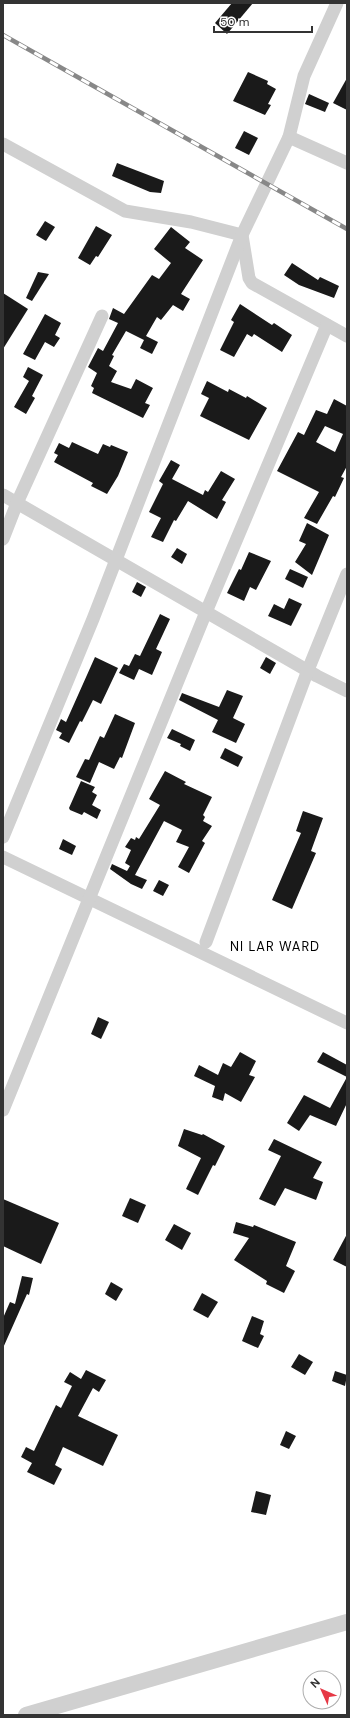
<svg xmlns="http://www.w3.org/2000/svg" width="350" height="1718" font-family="'DM Sans',sans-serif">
<rect width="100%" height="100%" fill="#fff"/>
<g fill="#1a1a1a" fill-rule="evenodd">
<path d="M232,3H253L227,34L215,23Z"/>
<path d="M248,72L268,81L267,84L276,89L268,104L271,105L265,115L233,101Z"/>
<path d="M347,78V110L333,103Z"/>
<path d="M309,94L329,103L325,112L305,104Z"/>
<path d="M244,131L258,138L249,155L235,148Z"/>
<path d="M117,163L164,181L161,193L150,192L112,176Z"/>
<path d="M45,221L55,227L46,241L36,235Z"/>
<path d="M96,226L112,235L98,257L96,256L90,265L78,258Z"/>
<path d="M171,227L190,242L185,248L203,260L181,294L190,299L183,311L173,305L161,320L157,317L146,336L158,342L152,354L140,348L144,340L126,331L112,355L114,356L109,366L117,371L111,382L131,389L136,379L153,388L145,403L150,405L143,418L92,393L94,388L91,386L97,373L88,367L98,348L103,351L118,323L109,319L113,308L124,314L152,275L159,279L171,263L154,249Z"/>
<path d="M292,263L318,280L320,277L339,286L334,298L299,285L284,275Z"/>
<path d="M38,272L49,274L32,301L26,298Z"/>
<path d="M3,293L28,309L3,349Z"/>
<path d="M240,304L272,325L274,323L292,335L282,352L254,334L252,337L247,334L234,357L220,350L234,322L231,320Z"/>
<path d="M45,314L61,323L55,335L60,338L54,347L45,342L35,360L23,354Z"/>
<path d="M28,367L43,375L32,396L35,398L26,414L14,407L29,381L23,377Z"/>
<path d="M207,381L228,392L229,389L246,398L247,396L267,408L249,440L200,416L209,398L201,394Z"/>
<path d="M334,399L347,406V466L341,477L344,478L335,497L333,496L317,524L304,518L319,492L277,471L298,432L304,435L316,410L327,414ZM325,426L343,434L335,452L316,442Z"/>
<path d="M72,442L98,454L103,444L110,447L111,445L128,452L118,476L107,494L91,486L93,483L54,462L58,455L54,453L59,443L69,448Z"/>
<path d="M171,460L180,465L172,479L203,495L205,490L208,492L221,471L235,479L222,500L226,502L217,519L188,501L176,521L174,520L163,542L151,537L161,518L149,512L163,484L159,481Z"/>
<path d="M307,523L329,535L312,575L295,562L306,544L299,541Z"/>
<path d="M177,548L187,554L182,564L171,557Z"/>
<path d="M249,552L271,561L256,590L250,587L244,601L227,593L239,569L241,570Z"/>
<path d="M290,569L308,577L303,588L285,579Z"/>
<path d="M137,582L146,587L141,597L132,592Z"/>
<path d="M289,598L302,604L291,626L268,616L274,604L284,609Z"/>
<path d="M160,614L170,619L156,649L162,652L152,675L139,669L134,680L119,673L124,664L129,666L135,654L140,656Z"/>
<path d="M95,657L118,668L101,704L93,700L82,722L80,721L69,743L59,738L62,733L56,730L61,719L66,722Z"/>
<path d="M266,657L276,663L270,674L260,668Z"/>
<path d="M227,690L243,696L233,718L245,724L236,743L212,732L218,720L179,700L182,693L219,707Z"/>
<path d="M115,714L135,723L122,758L120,757L114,769L99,762L90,783L76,777L85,759L89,760L100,736L104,738Z"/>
<path d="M172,729L195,740L190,751L180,746L181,744L167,738Z"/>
<path d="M225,748L243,757L238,767L220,758Z"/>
<path d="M165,771L186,782L184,784L212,797L203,815L205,817L203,821L212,826L202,841L205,843L189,873L178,867L189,847L176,842L182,830L164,821L135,875L147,880L142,889L131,884L110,869L112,864L127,871L130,866L125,863L131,850L125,847L131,838L135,840L136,837L139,839L160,805L149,799Z"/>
<path d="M81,781L95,787L92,792L97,795L92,805L101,810L97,819L84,812L82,815L70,810L69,808Z"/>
<path d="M303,811L323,818L311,851L316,853L292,909L272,900L301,833L296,831Z"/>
<path d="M63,839L76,846L72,855L59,849Z"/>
<path d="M159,880L169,885L163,896L153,891Z"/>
<path d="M98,1017L109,1022L101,1039L91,1034Z"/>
<path d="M240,1052L256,1061L249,1075L255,1077L241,1102L225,1093L223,1101L212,1097L215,1086L194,1076L199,1065L218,1075L223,1063L231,1067Z"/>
<path d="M323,1052L347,1065V1103L336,1126L310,1115L299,1131L287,1123L304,1095L330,1108L347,1077L317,1062Z"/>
<path d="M184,1129L202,1135L203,1134L225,1146L215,1166L213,1165L198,1195L186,1189L201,1158L178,1146Z"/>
<path d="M274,1139L322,1162L313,1178L323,1182L316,1200L285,1188L275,1206L259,1199L281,1156L268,1150Z"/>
<path d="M130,1198L146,1205L138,1223L122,1216Z"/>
<path d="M3,1199L59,1223L41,1264L3,1246Z"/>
<path d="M236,1222L253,1227L254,1225L296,1242L286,1266L295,1271L284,1293L266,1284L267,1281L234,1260L249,1238L233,1233Z"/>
<path d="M174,1224L191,1233L182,1250L165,1240Z"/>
<path d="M347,1234V1267L333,1260Z"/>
<path d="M22,1276L33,1278L29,1295L27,1294L3,1348V1318L10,1302L15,1304Z"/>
<path d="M111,1282L123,1289L116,1301L105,1294Z"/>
<path d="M202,1293L218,1302L208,1318L193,1310Z"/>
<path d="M252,1316L264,1321L260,1334L264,1336L258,1348L242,1341Z"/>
<path d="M299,1354L313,1362L305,1375L291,1367Z"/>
<path d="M86,1370L106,1380L99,1392L93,1388L78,1416L118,1435L103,1466L63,1447L55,1465L62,1469L54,1485L27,1472L32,1463L21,1457L26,1447L34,1451L56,1405L61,1408L72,1386L64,1382L70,1372L81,1379Z"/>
<path d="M335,1371L347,1375L345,1386L332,1381Z"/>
<path d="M286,1431L296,1436L289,1449L280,1445Z"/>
<path d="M256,1491L271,1495L266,1515L251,1512Z"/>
</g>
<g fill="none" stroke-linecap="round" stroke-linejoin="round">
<g stroke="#d0d0d0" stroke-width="13">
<path d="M289,137L304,76L337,3"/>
<path d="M3,144L125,211L191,222L242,235L249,278L252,283L347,336"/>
<path d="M3,495L317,676L347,691"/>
<path d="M3,539L17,503L102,316"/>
<path d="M3,837L93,619L242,235L289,137L347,163"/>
<path d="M3,857L347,1023"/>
<path d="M206,942L308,670L347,574"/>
<path d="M3,1110L206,612L327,325"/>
</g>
<path stroke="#d0d0d0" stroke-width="16" d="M26,1715L347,1622"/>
<g stroke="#888" stroke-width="4.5">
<path id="rail" d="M3,35L347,229"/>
</g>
<use href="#rail" stroke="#fff" stroke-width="3" stroke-dasharray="9" stroke-linecap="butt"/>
</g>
<g text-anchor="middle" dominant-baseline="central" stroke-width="4" stroke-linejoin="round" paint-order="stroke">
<g font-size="13" letter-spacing="1" fill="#000" stroke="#fff">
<text x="275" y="946">NI LAR WARD</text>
</g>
</g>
<rect width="350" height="1718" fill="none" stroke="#333333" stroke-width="8"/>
<g transform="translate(322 1690) rotate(315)"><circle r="19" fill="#ffffff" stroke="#adadad"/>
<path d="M0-3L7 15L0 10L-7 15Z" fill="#e63946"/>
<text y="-6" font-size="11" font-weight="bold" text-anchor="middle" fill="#333333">N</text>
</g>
<path d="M214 26v6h98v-6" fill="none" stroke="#333333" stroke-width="2"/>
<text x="220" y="26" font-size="12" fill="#333333" stroke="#ffffff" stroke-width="3" paint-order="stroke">50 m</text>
</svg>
